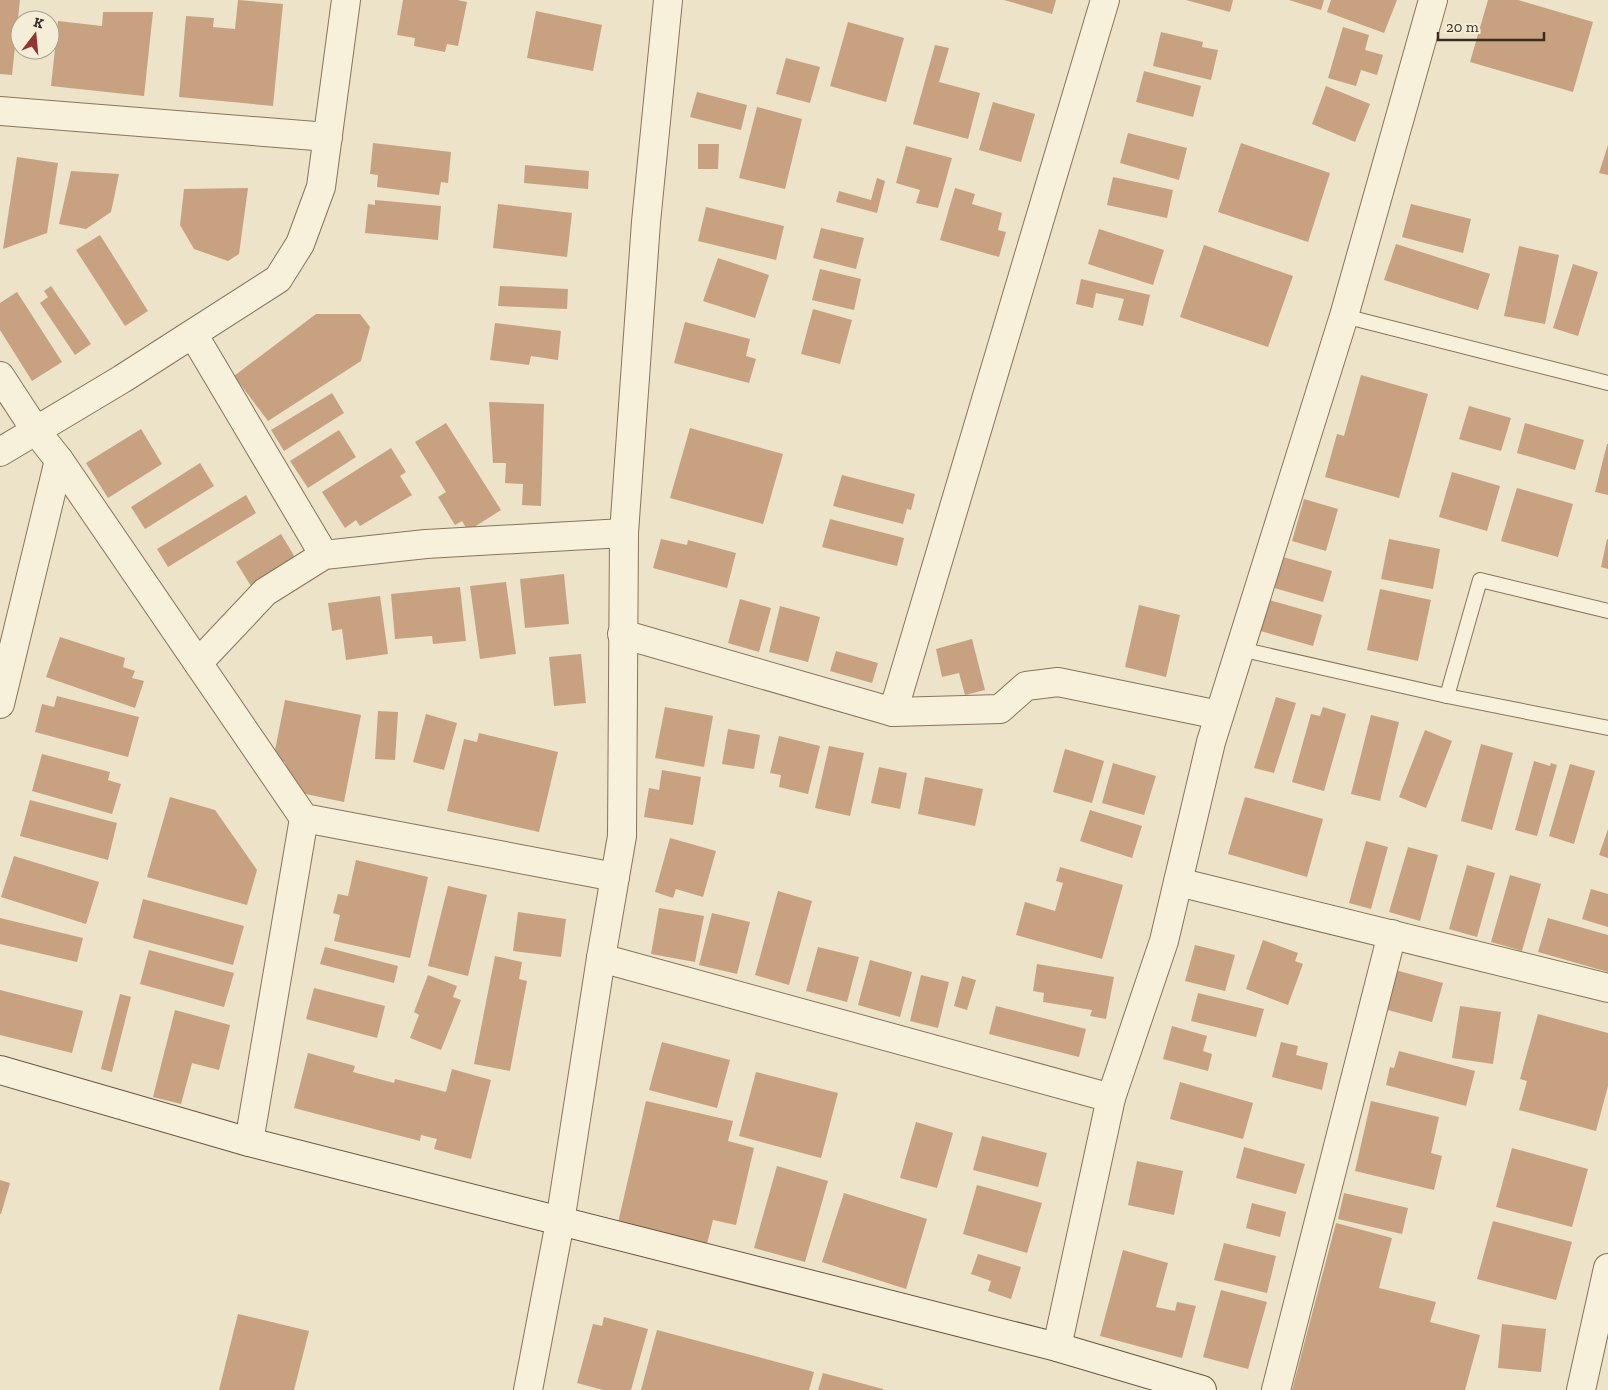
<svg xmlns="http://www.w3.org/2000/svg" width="1608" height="1390" font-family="'Zilla Slab',serif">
<rect width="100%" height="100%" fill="#ece3c8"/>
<g fill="#c8a180">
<path d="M0,0H20L12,75L0,74Z"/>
<path d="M238,0L283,4L273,106L179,97L186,16L214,18L213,27L235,29Z"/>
<path d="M403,0H457L467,2L458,46L447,44L445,52L414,46L415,38L397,35Z"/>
<path d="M1004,0H1056L1052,14Z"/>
<path d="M1186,0H1233L1230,12Z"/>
<path d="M1289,0H1324L1321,10Z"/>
<path d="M1331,0H1397L1384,33L1327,12Z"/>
<path d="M1488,0H1518L1593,22L1573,92L1470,62Z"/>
<path d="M536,11L602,25L593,71L527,58Z"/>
<path d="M103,12H153L144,96L51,86L58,21L102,26Z"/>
<path d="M848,22L904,38L886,102L830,86Z"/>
<path d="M1343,27L1369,35L1365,50L1383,55L1377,75L1361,70L1356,86L1328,78Z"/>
<path d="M1161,32L1203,42L1202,47L1218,50L1211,80L1153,66Z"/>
<path d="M935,45L949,48L939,82L980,93L968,139L913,124Z"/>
<path d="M786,58L820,67L810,103L776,94Z"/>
<path d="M1144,71L1201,86L1193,117L1136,102Z"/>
<path d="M1326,86L1370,104L1355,142L1312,124Z"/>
<path d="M697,92L747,105L741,130L690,117Z"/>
<path d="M993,102L1035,114L1021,162L979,150Z"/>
<path d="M757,107L802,119L785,189L739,178Z"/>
<path d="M1128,133L1187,148L1179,180L1120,163Z"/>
<path d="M373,143L451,152L448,183L441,182L439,195L377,187L378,175L370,174Z"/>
<path d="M1241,143L1330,173L1308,242L1218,212Z"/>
<path d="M698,144H719L718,169H698Z"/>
<path d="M1608,145V175L1599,173Z"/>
<path d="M906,146L952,158L938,208L916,203L920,190L896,183Z"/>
<path d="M17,157L58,163L47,233L3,249Z"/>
<path d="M525,165L589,171L588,189L524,183Z"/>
<path d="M71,171L119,174L111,212L86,229L59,224Z"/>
<path d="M1113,177L1173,190L1167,218L1107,205Z"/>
<path d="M877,178L885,181L877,213L836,202L839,191L871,200Z"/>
<path d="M248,188L239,254L228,261L194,249L180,225L184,189Z"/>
<path d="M955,188L975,194L972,204L1002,213L998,230L1006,232L999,257L940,240Z"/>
<path d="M375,200L441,206L438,240L365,233L368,204L375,205Z"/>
<path d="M498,204L572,213L567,257L493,248Z"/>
<path d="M1411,204L1471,219L1463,253L1402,237Z"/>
<path d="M706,207L784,226L776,260L698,241Z"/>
<path d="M821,228L864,238L856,269L813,258Z"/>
<path d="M1099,229L1164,250L1153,285L1088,264Z"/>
<path d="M100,235L148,311L125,326L76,250Z"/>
<path d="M1396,244L1490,274L1478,310L1384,280Z"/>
<path d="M1204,245L1293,276L1268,347L1180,317Z"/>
<path d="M1519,246L1559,255L1545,324L1504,316Z"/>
<path d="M718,258L769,275L755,318L703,301Z"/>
<path d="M1573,264L1598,272L1578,336L1553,328Z"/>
<path d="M820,269L861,279L854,310L812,300Z"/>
<path d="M1081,279L1150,295L1143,326L1118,320L1124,299L1096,293L1093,308L1076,304Z"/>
<path d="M51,286L91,344L75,355L40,303L48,297L44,291Z"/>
<path d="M500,286L568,289L567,309L498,306Z"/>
<path d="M17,292L62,362L32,381L0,330V303Z"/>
<path d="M813,309L852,320L840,364L801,354Z"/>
<path d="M316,314H360L370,327L361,361L268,421L234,376Z"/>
<path d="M685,322L750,339L746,356L756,359L749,383L674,363Z"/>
<path d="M495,323L561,331L558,360L531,356L529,365L490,360Z"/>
<path d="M1361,375L1428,394L1399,498L1325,477L1337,434L1344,436Z"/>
<path d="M332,393L344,413L284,451L271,430Z"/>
<path d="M489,402L544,404L541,506L522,505L523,484L505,483L506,463H493Z"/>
<path d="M1469,406L1511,418L1501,451L1459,439Z"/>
<path d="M446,423L501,510L468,531L462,521L455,525L438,497L446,492L415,442Z"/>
<path d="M1525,423L1584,440L1575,470L1517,453Z"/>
<path d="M690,428L783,454L763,524L670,498Z"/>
<path d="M141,429L162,464L108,498L86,463Z"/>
<path d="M339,430L356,457L308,488L290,461Z"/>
<path d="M1607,444H1608V495L1595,492Z"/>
<path d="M391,448L406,472L400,476L412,495L360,526L356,520L345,528L322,492Z"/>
<path d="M200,463L214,486L145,529L131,507Z"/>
<path d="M1452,472L1500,486L1487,531L1439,517Z"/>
<path d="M842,475L915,494L911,510L907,509L903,524L833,506Z"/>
<path d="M1517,488L1573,504L1558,557L1501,541Z"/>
<path d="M246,495L256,513L168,567L157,549Z"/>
<path d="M1304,499L1338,509L1326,551L1292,541Z"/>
<path d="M830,519L904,538L897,566L822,547Z"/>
<path d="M281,534L296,559L251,586L236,562Z"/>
<path d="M661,539L687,545L688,540L736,553L727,588L653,568Z"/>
<path d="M1389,539L1440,549L1433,589L1381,579Z"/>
<path d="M1607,539H1608V569L1601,567Z"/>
<path d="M1276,555L1332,571L1323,602L1267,586Z"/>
<path d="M564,574L569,624L525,628L520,579Z"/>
<path d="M506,582L516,654L480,659L470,586Z"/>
<path d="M460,587L466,641L433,644L432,636L395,639L391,594Z"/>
<path d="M1380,589L1431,600L1418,661L1367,650Z"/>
<path d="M380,596L388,654L346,660L342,629L332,631L328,603Z"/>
<path d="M740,599L771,608L759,652L728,643Z"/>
<path d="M1266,599L1322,615L1313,646L1257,630Z"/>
<path d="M1139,605L1180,615L1166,677L1125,667Z"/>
<path d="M780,606L820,617L808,662L769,652Z"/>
<path d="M60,637L125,658L123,667L135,671L132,678L144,681L135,708L46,677Z"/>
<path d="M972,639L985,690L965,695L959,673L942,677L936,649Z"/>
<path d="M836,651L878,663L872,683L830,671Z"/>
<path d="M581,654L586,703L554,706L549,657Z"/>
<path d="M57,696L139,717L128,757L35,732L42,704L54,707Z"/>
<path d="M1276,697L1296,703L1274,773L1254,768Z"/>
<path d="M285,700L361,715L344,802L291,791L285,762L273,760Z"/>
<path d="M665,707L713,716L704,767L655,758Z"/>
<path d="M1323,707L1346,714L1324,791L1292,782L1311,714L1320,716Z"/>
<path d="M378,711L398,712L395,760L375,759Z"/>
<path d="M426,714L457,723L444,770L413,762Z"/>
<path d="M1371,715L1399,722L1380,801L1351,794Z"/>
<path d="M728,729L760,735L754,769L722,764Z"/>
<path d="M1425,730L1452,741L1426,808L1399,797Z"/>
<path d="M479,733L558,752L539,832L447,811L464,739L477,742Z"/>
<path d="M779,736L820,746L808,794L779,787L781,775L770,773Z"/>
<path d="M1481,744L1513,753L1492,830L1461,821Z"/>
<path d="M829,746L864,753L850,816L815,808Z"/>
<path d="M1065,749L1104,761L1092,803L1053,792Z"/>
<path d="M42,754L110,772L108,780L121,784L112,814L32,791Z"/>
<path d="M1534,761L1550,766L1551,763L1557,765L1537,836L1515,830Z"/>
<path d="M1113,763L1156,776L1144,815L1102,803Z"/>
<path d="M1570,764L1595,771L1574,844L1549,836Z"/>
<path d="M879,767L907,773L900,809L871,803Z"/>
<path d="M662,770L701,777L693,825L644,817L649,788L659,790Z"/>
<path d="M925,777L983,789L975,826L918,814Z"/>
<path d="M170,797L215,810L257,870L247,905L147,877Z"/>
<path d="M1245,797L1323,819L1307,877L1228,854Z"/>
<path d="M30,800L117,823L108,860L20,836Z"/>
<path d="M1090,810L1142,826L1132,858L1080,841Z"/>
<path d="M1608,829V858L1599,855Z"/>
<path d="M670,838L716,851L703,897L676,889L673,898L655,892Z"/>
<path d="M1366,841L1388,847L1371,909L1349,903Z"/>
<path d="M1408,847L1438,855L1420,921L1389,912Z"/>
<path d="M14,856L99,882L86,924L1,897Z"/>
<path d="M356,860L428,877L410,958L334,941L340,915L333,913L338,894L348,896Z"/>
<path d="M1467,865L1495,873L1477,937L1449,929Z"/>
<path d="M1060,867L1123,885L1102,959L1016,935L1025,902L1055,911L1063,883L1056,881Z"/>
<path d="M1510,875L1541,884L1522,951L1491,942Z"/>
<path d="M448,886L487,895L468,976L428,966Z"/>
<path d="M1591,889L1608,894V927L1582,919Z"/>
<path d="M778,891L812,901L789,985L755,975Z"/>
<path d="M143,899L244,926L233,965L133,938Z"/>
<path d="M659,908L704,916L695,962L651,954Z"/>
<path d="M518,912L566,919L561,957L513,951Z"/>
<path d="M712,913L750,922L737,974L699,965Z"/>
<path d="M0,918L83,938L77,962L0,944Z"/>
<path d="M1548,918L1608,935V972L1538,952Z"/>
<path d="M1263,940L1298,953L1295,961L1303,964L1288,1005L1246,989Z"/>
<path d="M1195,945L1235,955L1225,991L1185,981Z"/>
<path d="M325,947L398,966L394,983L320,964Z"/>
<path d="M818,947L859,957L847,1002L806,991Z"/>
<path d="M149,950L234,973L224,1007L140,984Z"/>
<path d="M495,956L522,962L519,979L527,981L510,1071L474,1064Z"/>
<path d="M870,960L912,972L900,1017L858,1005Z"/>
<path d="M1037,964L1114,977L1106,1019L1090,1016L1092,1010L1043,1002L1044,993L1033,991Z"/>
<path d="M1395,970L1443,983L1432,1022L1384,1009Z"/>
<path d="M428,975L457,986L453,997L461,1000L441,1050L410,1038L419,1015L414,1012Z"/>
<path d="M921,975L949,982L938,1028L910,1021Z"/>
<path d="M962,976L976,980L967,1010L954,1006Z"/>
<path d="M314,988L385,1006L377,1038L306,1019Z"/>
<path d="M0,990L83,1011L72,1053L0,1035Z"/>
<path d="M1198,993L1264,1009L1256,1037L1191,1021Z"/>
<path d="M120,994L131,997L112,1072L101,1069Z"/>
<path d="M996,1006L1086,1029L1079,1057L989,1034Z"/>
<path d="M1460,1006L1501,1012L1493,1064L1452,1058Z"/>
<path d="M175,1010L230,1025L219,1070L192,1063L181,1104L153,1097Z"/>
<path d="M1538,1014L1608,1033V1086L1596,1131L1519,1110L1527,1081L1520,1079Z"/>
<path d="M1172,1026L1207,1036L1203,1051L1212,1054L1208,1071L1163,1059Z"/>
<path d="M662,1042L730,1060L717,1108L649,1090Z"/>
<path d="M1281,1042L1298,1046L1296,1055L1328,1063L1322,1090L1272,1077Z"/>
<path d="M1399,1051L1475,1071L1466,1106L1386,1085L1390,1067L1394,1068Z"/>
<path d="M308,1053L355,1066L353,1072L394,1083L395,1079L446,1092L452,1069L491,1080L471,1159L434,1149L437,1139L421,1135L420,1141L294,1108Z"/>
<path d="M756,1072L838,1093L821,1158L739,1136Z"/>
<path d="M1180,1082L1253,1103L1243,1139L1170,1119Z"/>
<path d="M646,1101L733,1121L728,1141L754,1148L736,1225L713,1220L707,1244L618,1223Z"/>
<path d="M1371,1101L1439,1117L1431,1153L1442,1156L1434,1190L1355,1171Z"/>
<path d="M916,1122L953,1133L937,1188L900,1178Z"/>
<path d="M982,1136L1047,1153L1038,1187L973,1170Z"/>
<path d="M1244,1147L1305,1164L1296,1194L1236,1178Z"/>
<path d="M1512,1148L1588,1169L1572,1227L1496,1207Z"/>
<path d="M1137,1161L1183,1171L1174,1215L1128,1205Z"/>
<path d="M777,1166L828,1181L805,1262L754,1248Z"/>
<path d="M0,1180L10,1183L1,1214H0Z"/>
<path d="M977,1185L1042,1203L1027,1253L963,1234Z"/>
<path d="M844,1193L927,1219L906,1289L822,1262Z"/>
<path d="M1344,1193L1408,1208L1402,1234L1338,1219Z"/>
<path d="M1252,1203L1286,1212L1280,1237L1246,1228Z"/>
<path d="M1493,1221L1572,1242L1556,1300L1477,1279Z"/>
<path d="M1336,1223L1392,1238L1379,1288L1436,1302L1430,1322L1480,1335L1465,1390H1292Z"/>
<path d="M1224,1243L1276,1256L1267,1293L1214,1280Z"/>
<path d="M1123,1250L1168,1263L1156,1307L1175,1311L1177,1302L1196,1306L1182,1358L1100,1336Z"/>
<path d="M978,1254L1021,1267L1011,1299L988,1291L991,1281L971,1274Z"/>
<path d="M1221,1290L1267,1302L1248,1369L1203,1357Z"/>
<path d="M238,1314L309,1331L294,1390H219Z"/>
<path d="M604,1317L648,1329L631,1390H603L577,1383L593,1324L602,1326Z"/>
<path d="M1502,1324L1546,1329L1541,1372L1498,1368Z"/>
<path d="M657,1330L814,1372L809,1390H641Z"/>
<path d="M823,1373L883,1389V1390H818Z"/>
</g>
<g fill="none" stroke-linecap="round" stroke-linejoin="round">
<g stroke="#87755e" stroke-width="16">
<g id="lane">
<path d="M1344,316L1608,383"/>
<path d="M1240,649L1447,696L1608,728"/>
<path d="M1447,696L1480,580L1608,611"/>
</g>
</g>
<g stroke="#87755e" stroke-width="30">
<g id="street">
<path d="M0,111L328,137"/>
<path d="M193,334L324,555"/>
<path d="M0,376L36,431L59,460L304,818L615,877"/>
<path d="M0,452L122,379L278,279L300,244L321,187L346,0"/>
<path d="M622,634L893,712L1105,0"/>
<path d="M198,663L265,592L324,555L426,544L624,533"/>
<path d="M0,704L59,460"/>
<path d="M893,712L1000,709L1026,686L1058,682L1219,715"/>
<path d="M1178,882L1608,988"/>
<path d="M601,958L1111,1098"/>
<path d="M249,1142L304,818"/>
<path d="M1057,1347L1111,1098L1164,941L1211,742L1344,316L1433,0"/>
<path d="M528,1390L560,1222L601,958L622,836L624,533L646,222L668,0"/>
<path d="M1276,1390L1392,934"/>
<path d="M1581,1390L1608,1268"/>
</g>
</g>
<g stroke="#695641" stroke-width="30">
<path id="secondary" d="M0,1070L249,1142L1057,1347L1202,1390"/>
</g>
<use href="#lane" stroke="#f7f0da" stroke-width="14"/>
<use href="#street" stroke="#f7f0da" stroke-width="28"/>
<use href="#secondary" stroke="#f7f0da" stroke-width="28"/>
</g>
<g transform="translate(35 35) rotate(16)"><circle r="24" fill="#f4edd7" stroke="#a9a08e"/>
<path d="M0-4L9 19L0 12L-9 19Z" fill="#923531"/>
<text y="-8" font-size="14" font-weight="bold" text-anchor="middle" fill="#382d20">K</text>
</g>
<path d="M1438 32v8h106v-8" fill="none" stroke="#382d20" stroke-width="2.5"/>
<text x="1446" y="32" font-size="15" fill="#382d20" stroke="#f4edd7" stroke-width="4" paint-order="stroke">20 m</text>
</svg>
